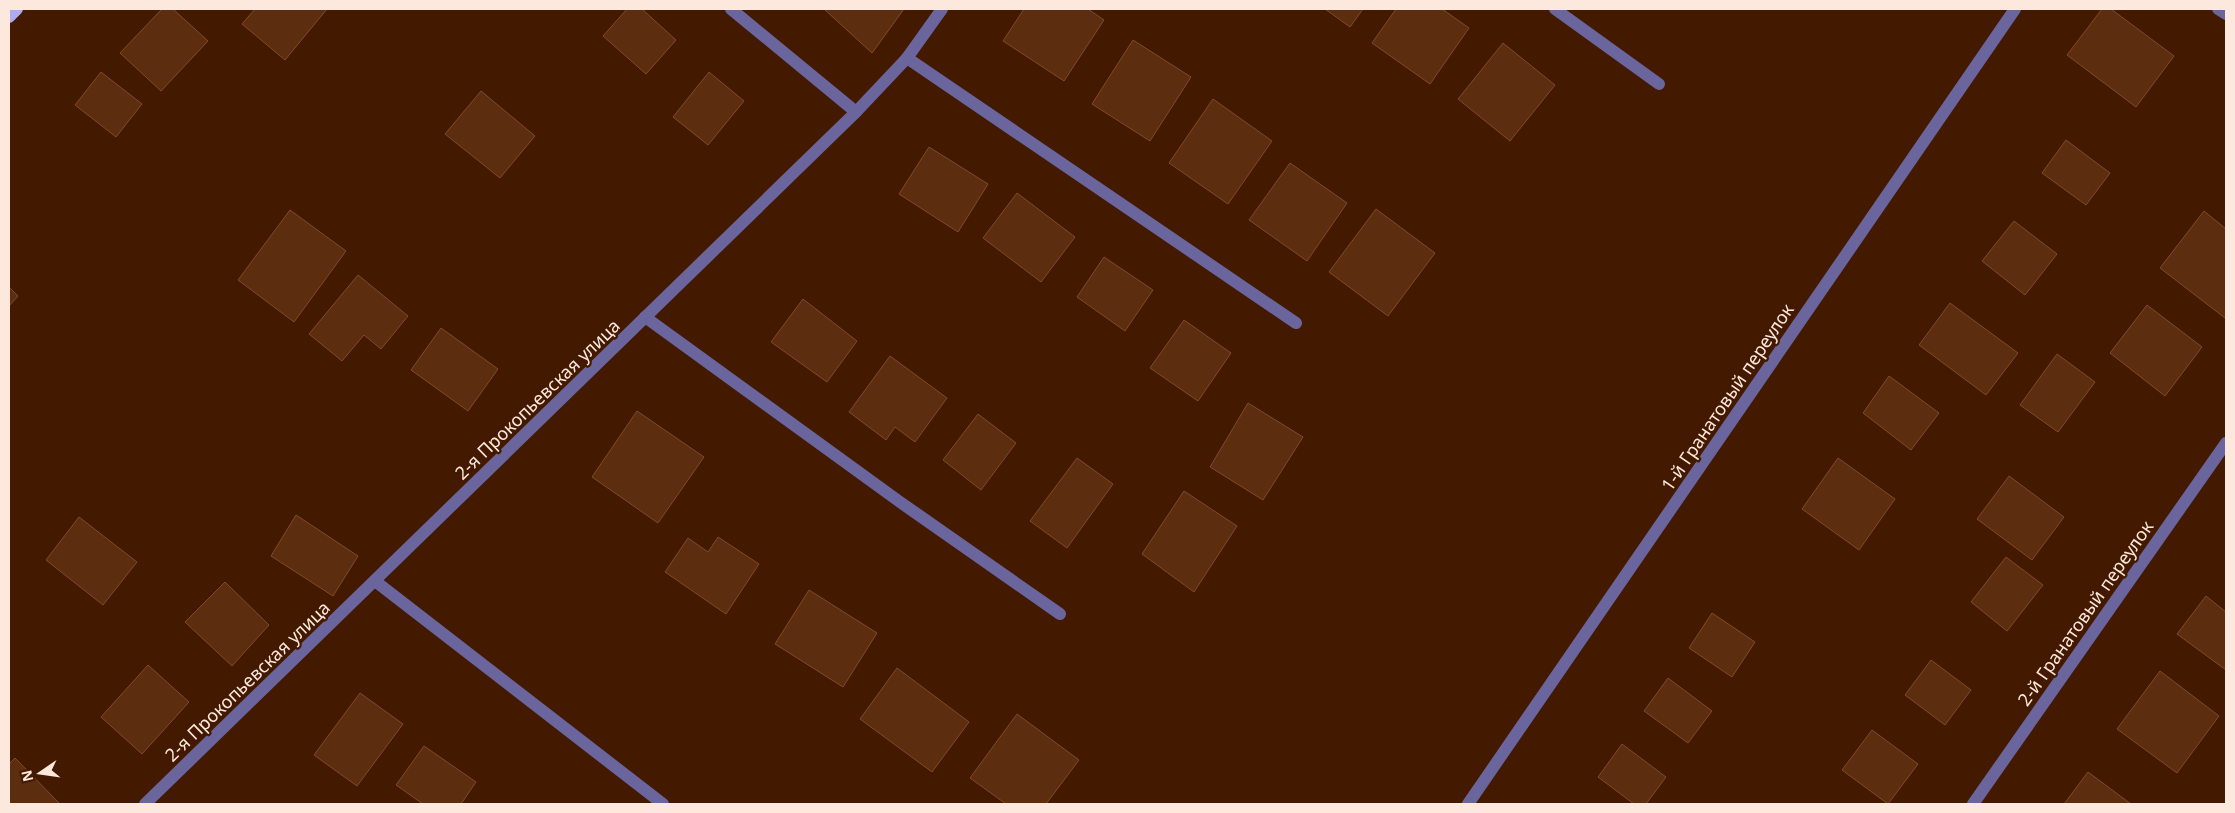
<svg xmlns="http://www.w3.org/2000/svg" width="2235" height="813" font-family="'Noto Sans',sans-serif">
<rect width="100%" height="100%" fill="#431900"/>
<g fill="#5d2d10" stroke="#844929">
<path d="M162,9H173L208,41L161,91L120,53Z"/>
<path d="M255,9H327L285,60L242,24Z"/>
<path d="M627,9H642L676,40L646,74L603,36Z"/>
<path d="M824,9H904L872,53Z"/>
<path d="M1024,9H1088L1104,20L1064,81L1003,41Z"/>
<path d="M1325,9H1363L1350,27Z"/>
<path d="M1396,9H1442L1469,28L1430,84L1372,43Z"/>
<path d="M2102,9H2111L2174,56L2136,107L2067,55Z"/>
<path d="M1133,40L1191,77L1150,141L1092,104Z"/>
<path d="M1503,43L1555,85L1510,141L1458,99Z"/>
<path d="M101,72L142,104L116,137L75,105Z"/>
<path d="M709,72L744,101L708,145L673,117Z"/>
<path d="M481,91L535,136L500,178L445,134Z"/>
<path d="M1213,99L1272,141L1228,204L1169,163Z"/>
<path d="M2066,140L2110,173L2086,205L2042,173Z"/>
<path d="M929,147L988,184L958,232L899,194Z"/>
<path d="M1290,163L1347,203L1307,261L1249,220Z"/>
<path d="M1017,193L1075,237L1041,282L983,238Z"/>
<path d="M1376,209L1435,253L1388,316L1329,272Z"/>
<path d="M290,210L346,251L294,322L238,280Z"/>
<path d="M2204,211L2226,229V315L2225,318L2160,268Z"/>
<path d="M2014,221L2057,254L2025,295L1982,261Z"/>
<path d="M1104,257L1153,290L1125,331L1077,297Z"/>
<path d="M358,275L408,316L381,349L364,335L342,361L309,334Z"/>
<path d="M9,287L18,296L9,306Z"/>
<path d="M803,299L857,341L827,382L771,342Z"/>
<path d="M1950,303L2018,353L1986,395L1919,345Z"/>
<path d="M2147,305L2202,347L2165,396L2110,353Z"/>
<path d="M1184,320L1231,353L1198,401L1150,368Z"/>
<path d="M441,328L498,369L468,411L411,370Z"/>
<path d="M2057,354L2095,382L2058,432L2020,405Z"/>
<path d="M890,356L947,398L915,442L895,427L886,440L849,412Z"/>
<path d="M1889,376L1939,413L1911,450L1863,413Z"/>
<path d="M1248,403L1303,437L1263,500L1210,467Z"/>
<path d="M637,411L704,457L658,523L592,477Z"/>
<path d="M978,414L1016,443L981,490L943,460Z"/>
<path d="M1077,458L1113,484L1067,548L1030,521Z"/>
<path d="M1838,458L1895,499L1859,550L1802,509Z"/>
<path d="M2009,476L2064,517L2032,560L1977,519Z"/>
<path d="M1184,491L1237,526L1194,592L1142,554Z"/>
<path d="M296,515L358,556L333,596L271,556Z"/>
<path d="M79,517L137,562L103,605L46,560Z"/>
<path d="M718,537L759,564L726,614L665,572L688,538L708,552Z"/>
<path d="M2006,557L2043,585L2007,631L1971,602Z"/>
<path d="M225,582L269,625L232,666L185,622Z"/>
<path d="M809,590L877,633L843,687L775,644Z"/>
<path d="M2206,596L2226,612V670L2177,634Z"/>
<path d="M1712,613L1755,642L1732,677L1689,648Z"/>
<path d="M1931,660L1971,690L1945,725L1905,695Z"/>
<path d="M148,665L189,702L142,754L101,717Z"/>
<path d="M897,668L969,722L932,772L860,719Z"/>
<path d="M2160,671L2219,716L2177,773L2117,729Z"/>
<path d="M1668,678L1712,711L1688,743L1644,711Z"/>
<path d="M360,693L403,724L357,786L314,755Z"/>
<path d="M1017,714L1079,760L1046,804H1006L970,778Z"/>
<path d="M1872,730L1918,764L1888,804L1842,770Z"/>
<path d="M1622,744L1666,777L1646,804H1634L1598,777Z"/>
<path d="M424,746L476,782L461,804H423L396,785Z"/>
<path d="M15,758L60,804H9V764Z"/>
<path d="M2088,772L2131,804H2064Z"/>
</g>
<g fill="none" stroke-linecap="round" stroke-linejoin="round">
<g stroke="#6b659e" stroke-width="12">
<path d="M731,9L856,112"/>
<path d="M1555,9L1659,84"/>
<path d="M2218,9L2226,14"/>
<path d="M907,58L1296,323"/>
<path d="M645,317L900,502L1060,614"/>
<path d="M375,581L663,804"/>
<path d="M145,804L856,112L907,58L942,9"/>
<path d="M1468,804L2015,9"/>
<path d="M1973,804L2226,443"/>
</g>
<path stroke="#b0aaf0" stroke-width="12" d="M9,17L17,9"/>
</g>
<g text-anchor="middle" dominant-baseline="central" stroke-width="4.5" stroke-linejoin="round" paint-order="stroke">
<g font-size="18" fill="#fde8dd" stroke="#431900">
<text transform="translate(1727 397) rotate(-56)">1-й Гранатовый переулок</text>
<text transform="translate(537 399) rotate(-44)">2-я Прокопьевская улица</text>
<text transform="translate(2085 613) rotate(-55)">2-й Гранатовый переулок</text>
<text transform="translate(247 681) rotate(-44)">2-я Прокопьевская улица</text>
</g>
</g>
<rect width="2235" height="813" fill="none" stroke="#fde8dd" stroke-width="20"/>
<g transform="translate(40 773) rotate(257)" stroke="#431900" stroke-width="4" paint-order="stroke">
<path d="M0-4L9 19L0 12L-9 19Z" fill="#fde8dd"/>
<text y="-8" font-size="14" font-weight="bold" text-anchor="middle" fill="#fde8dd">N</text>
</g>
</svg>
